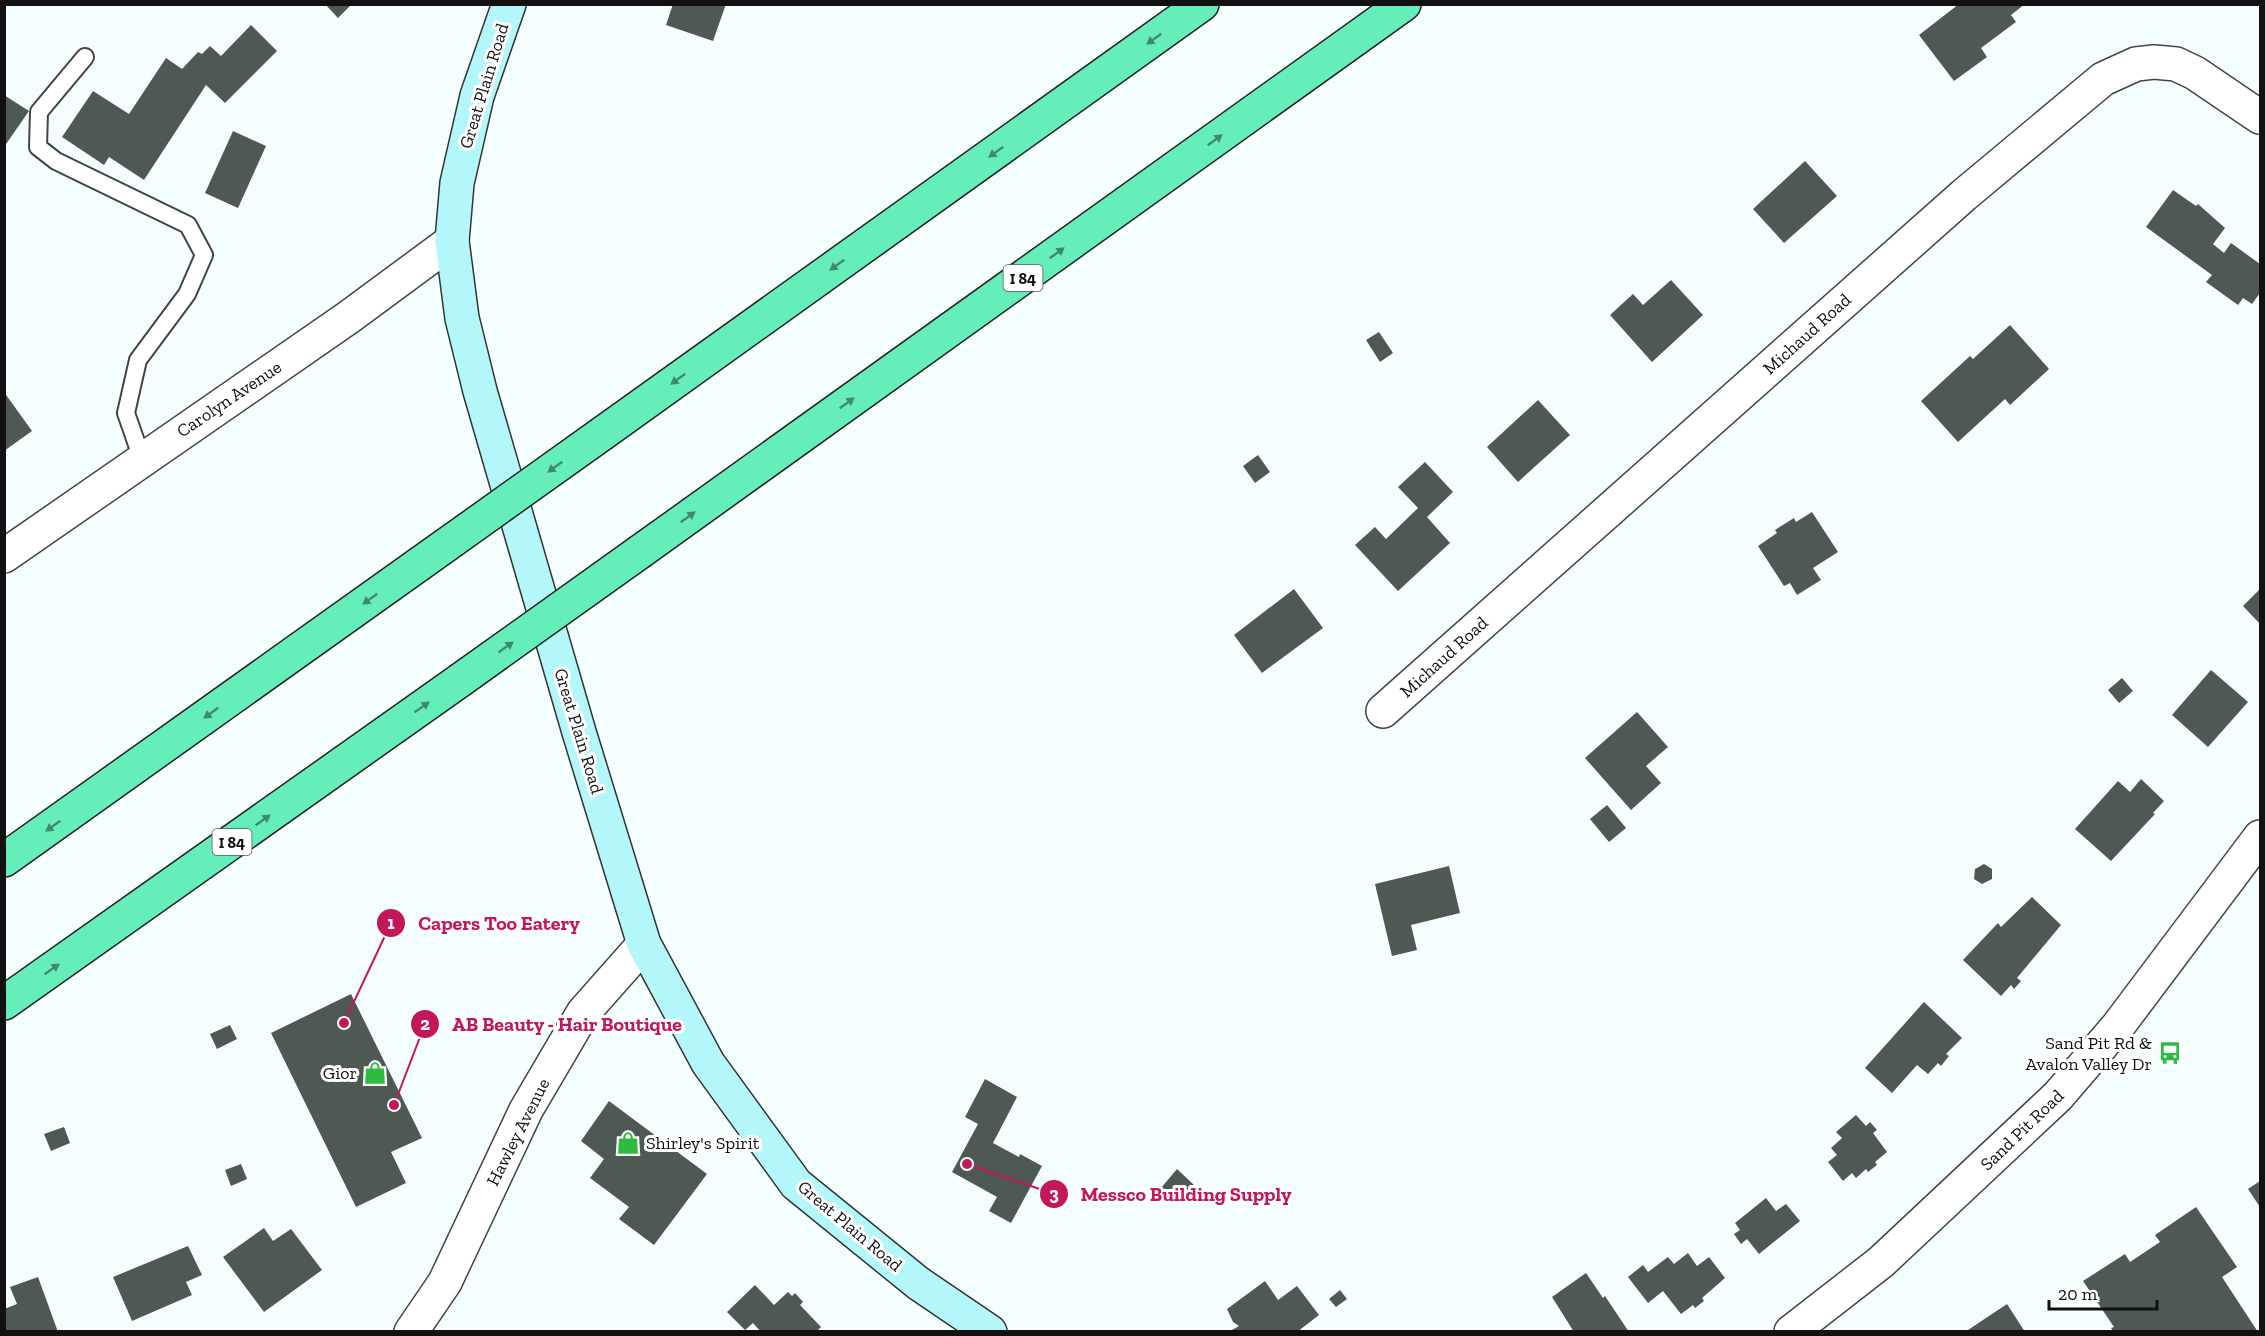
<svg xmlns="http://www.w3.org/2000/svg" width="2265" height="1336" font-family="'Zilla Slab',serif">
<rect width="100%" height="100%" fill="#f5fefe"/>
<g fill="#4e5954">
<path d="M325,4H352L338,18Z"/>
<path d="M673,4H726L713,41L666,25Z"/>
<path d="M1959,4H2025L2011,15L2016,22L1981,48L1987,57L1954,81L1919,35Z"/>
<path d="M251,25L277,51L225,103L206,85L144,180L109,157L104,165L62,137L93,91L129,114L166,58L182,69L198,52L202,54L210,46L221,56Z"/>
<path d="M4,95L29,111L4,147Z"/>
<path d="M233,131L266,146L238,208L205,193Z"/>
<path d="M1805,161L1837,196L1784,243L1753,209Z"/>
<path d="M2173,190L2196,206L2198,204L2225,228L2213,244L2224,253L2231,243L2260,264V293L2252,304L2243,298L2238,305L2206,282L2212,275L2146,227Z"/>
<path d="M1671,280L1703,315L1652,362L1610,315L1633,294L1643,305Z"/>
<path d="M2010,325L2049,369L2010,405L2005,399L1958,442L1921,401L1970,356L1973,359Z"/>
<path d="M1379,332L1393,353L1380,362L1366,340Z"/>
<path d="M4,392L32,431L4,451Z"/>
<path d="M1538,400L1570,435L1518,482L1487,447Z"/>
<path d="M1258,455L1270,472L1255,483L1243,466Z"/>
<path d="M1425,462L1453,492L1427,517L1450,543L1398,591L1355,545L1375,527L1386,539L1418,508L1398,487Z"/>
<path d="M1812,512L1838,552L1813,568L1821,580L1797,595L1790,583L1784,586L1758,546L1777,533L1775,530L1794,518L1796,522Z"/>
<path d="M1294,589L1323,628L1262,673L1234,635Z"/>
<path d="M2260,589V624L2243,606Z"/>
<path d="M2211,670L2248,702L2208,747L2172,715Z"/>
<path d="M2122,678L2133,691L2119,703L2108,690Z"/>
<path d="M1637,712L1668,747L1646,766L1661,783L1631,810L1585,758Z"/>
<path d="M2141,779L2164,801L2153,813L2155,814L2111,861L2075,829L2118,781L2130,792Z"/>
<path d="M1607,805L1626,828L1609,842L1590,819Z"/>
<path d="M1984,864L1992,869V879L1982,884L1974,879L1975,869Z"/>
<path d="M1449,866L1460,913L1411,925L1417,950L1392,956L1375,884Z"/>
<path d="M2032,897L2061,925L2017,978L2021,981L2014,989L2011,985L2001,996L1963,960L1998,923L2001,927Z"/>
<path d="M351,994L422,1138L391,1152L406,1183L356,1207L271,1033Z"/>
<path d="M1924,1002L1962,1038L1946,1054L1949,1056L1941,1066L1938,1063L1928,1074L1917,1065L1892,1093L1865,1068Z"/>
<path d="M230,1025L237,1039L217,1049L210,1034Z"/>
<path d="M985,1079L1017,1097L993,1143L1019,1157L1020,1154L1042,1166L1011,1223L989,1211L997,1197L952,1172L978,1124L965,1117Z"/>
<path d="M609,1101L707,1174L654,1245L619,1219L629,1207L590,1178L604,1159L581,1141Z"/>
<path d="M1856,1115L1866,1126L1870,1122L1877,1130L1873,1133L1887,1152L1875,1162L1877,1165L1868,1172L1866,1169L1856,1178L1852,1173L1843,1181L1828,1162L1837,1155L1831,1148L1842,1138L1836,1132Z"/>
<path d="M64,1127L70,1143L51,1151L44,1134Z"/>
<path d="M241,1164L247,1179L231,1186L225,1170Z"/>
<path d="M1177,1169L1194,1185L1178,1204L1161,1188Z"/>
<path d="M2260,1181V1207L2248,1189Z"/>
<path d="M1766,1198L1776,1211L1786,1204L1800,1221L1759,1254L1747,1239L1741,1244L1734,1234L1740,1230L1735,1223Z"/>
<path d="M2196,1207L2237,1267L2222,1277L2258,1332H2114L2111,1328L2114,1327L2083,1281L2125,1254L2130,1262L2160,1242L2155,1235Z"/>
<path d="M264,1228L273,1241L291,1229L322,1270L264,1312L223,1257Z"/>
<path d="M188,1246L202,1275L186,1282L192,1295L132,1321L113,1277Z"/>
<path d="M1688,1253L1697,1266L1709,1257L1725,1278L1702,1298L1704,1301L1695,1308L1693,1305L1681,1314L1663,1291L1648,1303L1628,1277L1643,1265L1648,1272L1668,1257L1674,1264Z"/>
<path d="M1586,1273L1603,1298L1605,1296L1629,1332H1574L1552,1297Z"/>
<path d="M38,1277L58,1332H4V1309L17,1304L10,1287Z"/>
<path d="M1265,1281L1278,1300L1297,1286L1319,1315L1297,1332H1234L1232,1330L1239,1326L1233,1322L1227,1309Z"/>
<path d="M755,1285L774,1305L788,1292L792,1296L795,1293L803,1302L800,1305L821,1327L816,1332H761L753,1323L745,1330L727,1312Z"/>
<path d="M1340,1290L1347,1299L1336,1307L1329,1299Z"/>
<path d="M2007,1304L2025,1332H1965Z"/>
</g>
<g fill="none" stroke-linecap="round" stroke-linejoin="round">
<g stroke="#444" stroke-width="20">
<path id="service" d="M85,57L39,112L38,147L56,161L188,225L204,255L187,294L138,360L126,413L142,459"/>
</g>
<g stroke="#444" stroke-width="36">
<g id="minor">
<path d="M4,556L349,317L452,241"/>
<path d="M1383,711L1964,195L2103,79L2136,64L2154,62L2176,64L2195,73L2260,117"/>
<path d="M411,1332L445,1282L526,1110L583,1013L644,944"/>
<path d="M1791,1332L1881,1262L2058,1096L2118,1026L2260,837"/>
</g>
</g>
<g stroke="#333" stroke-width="36">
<path id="secondary" d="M509,4L477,96L457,183L452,241L462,318L480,391L579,732L644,944L708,1063L796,1184L918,1283L990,1332"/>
</g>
<g stroke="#222" stroke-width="36">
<g id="motorway">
<path d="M603,433L1202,4"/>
<path d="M641,551L1404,4"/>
<path d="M4,860L418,565"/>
<path d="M4,1003L459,681"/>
</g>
</g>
<use href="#service" stroke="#fff" stroke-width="16"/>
<use href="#minor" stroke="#fff" stroke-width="33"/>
<use href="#secondary" stroke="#b4f7fb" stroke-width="33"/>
<use href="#motorway" stroke="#65edba" stroke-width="33"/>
<g stroke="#222" stroke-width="36" stroke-linecap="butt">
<g id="motorway-bridge">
<path d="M418,565L603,433"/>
<path d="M459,681L641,551"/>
</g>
</g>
<use href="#motorway-bridge" stroke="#65edba" stroke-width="33"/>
</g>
<defs><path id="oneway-solid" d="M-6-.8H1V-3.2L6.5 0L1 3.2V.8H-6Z" transform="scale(1.5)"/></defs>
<g fill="#3f8a6e">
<use href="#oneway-solid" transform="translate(1154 39) rotate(144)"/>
<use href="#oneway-solid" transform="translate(1215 140) rotate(-36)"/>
<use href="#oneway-solid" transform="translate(996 152) rotate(144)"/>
<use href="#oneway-solid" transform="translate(1057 253) rotate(-36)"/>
<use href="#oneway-solid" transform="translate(837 265) rotate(144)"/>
<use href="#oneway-solid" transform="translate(678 379) rotate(144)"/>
<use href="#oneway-solid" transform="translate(847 403) rotate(-36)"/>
<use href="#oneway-solid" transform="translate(555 467) rotate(144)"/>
<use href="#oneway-solid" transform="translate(688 517) rotate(-36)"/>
<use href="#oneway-solid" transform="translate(370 599) rotate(144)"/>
<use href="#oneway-solid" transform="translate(506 647) rotate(-35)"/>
<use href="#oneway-solid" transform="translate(422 707) rotate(-35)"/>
<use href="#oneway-solid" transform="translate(211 713) rotate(144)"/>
<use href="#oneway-solid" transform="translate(263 820) rotate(-35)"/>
<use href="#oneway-solid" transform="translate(53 826) rotate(144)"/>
<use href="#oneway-solid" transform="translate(52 969) rotate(-35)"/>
</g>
<defs>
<g id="bus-bare" transform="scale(1.8)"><path d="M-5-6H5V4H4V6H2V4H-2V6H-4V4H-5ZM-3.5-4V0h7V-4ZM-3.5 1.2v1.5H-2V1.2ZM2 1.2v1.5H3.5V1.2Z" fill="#2ebc40" stroke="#fff" stroke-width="2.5" paint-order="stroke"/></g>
<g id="shop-bare" transform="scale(1.8)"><path d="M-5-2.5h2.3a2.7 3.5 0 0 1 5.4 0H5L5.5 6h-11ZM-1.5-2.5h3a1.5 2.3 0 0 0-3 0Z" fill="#2ebc40" stroke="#fff" stroke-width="2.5" paint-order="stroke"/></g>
</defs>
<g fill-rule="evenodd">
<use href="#bus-bare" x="2170" y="1053"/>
<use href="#shop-bare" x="375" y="1073"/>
<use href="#shop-bare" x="628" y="1143"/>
</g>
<g text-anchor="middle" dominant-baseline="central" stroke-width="6" stroke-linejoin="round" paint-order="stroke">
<g fill="#fff" stroke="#585858" stroke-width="1.5">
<rect x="1003.5" y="265" width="39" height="26" rx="4.5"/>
<rect x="212.5" y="829" width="39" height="26" rx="4.5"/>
</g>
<g font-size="16" font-weight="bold" fill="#111">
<text x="1023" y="278">I 84</text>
<text x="232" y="842">I 84</text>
</g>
<g font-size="18" fill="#111" stroke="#fff">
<text transform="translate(484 86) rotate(-73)">Great Plain Road</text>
<text transform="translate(1807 334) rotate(-42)">Michaud Road</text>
<text transform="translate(229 399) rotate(-34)">Carolyn Avenue</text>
<text transform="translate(1444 657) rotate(-42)">Michaud Road</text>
<text transform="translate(579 731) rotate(73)">Great Plain Road</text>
<text transform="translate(2022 1130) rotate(-44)">Sand Pit Road</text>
<text transform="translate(518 1132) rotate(-63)">Hawley Avenue</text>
<text transform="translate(850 1226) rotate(40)">Great Plain Road</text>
</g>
<g font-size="18" fill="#111" stroke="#fff" text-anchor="end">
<text x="2152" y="1043">Sand Pit Rd &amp;<tspan x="2152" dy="21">Avalon Valley Dr</tspan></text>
<text x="357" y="1073">Gior</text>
<text x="646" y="1143" text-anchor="start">Shirley's Spirit</text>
</g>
</g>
<path fill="none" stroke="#c2185b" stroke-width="2" d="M344 1023L391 923M394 1105L425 1024M967 1164L1054 1194"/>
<g fill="#c2185b" stroke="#fff" stroke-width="2">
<circle cx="344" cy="1023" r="6"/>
<circle cx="394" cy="1105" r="6"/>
<circle cx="967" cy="1164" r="6"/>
<circle cx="391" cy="923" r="15"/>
<circle cx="425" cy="1024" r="15"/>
<circle cx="1054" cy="1194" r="15"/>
</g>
<g font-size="18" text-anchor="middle" font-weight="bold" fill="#fff">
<text x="391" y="929">1</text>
<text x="425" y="1030">2</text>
<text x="1054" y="1200">3</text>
</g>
<g font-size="20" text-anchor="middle" font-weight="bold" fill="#c2185b" stroke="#fff" stroke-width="6" stroke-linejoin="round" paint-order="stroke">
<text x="499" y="930">Capers Too Eatery</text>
<text x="567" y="1031">AB Beauty - Hair Boutique</text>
<text x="1186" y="1201">Messco Building Supply</text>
</g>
<rect width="2265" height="1336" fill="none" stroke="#111111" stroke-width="12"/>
<path d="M2049 1300v9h108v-9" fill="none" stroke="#111111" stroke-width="3"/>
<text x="2058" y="1300" font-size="18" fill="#111111" stroke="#ffffff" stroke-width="4.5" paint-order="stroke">20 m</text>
</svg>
